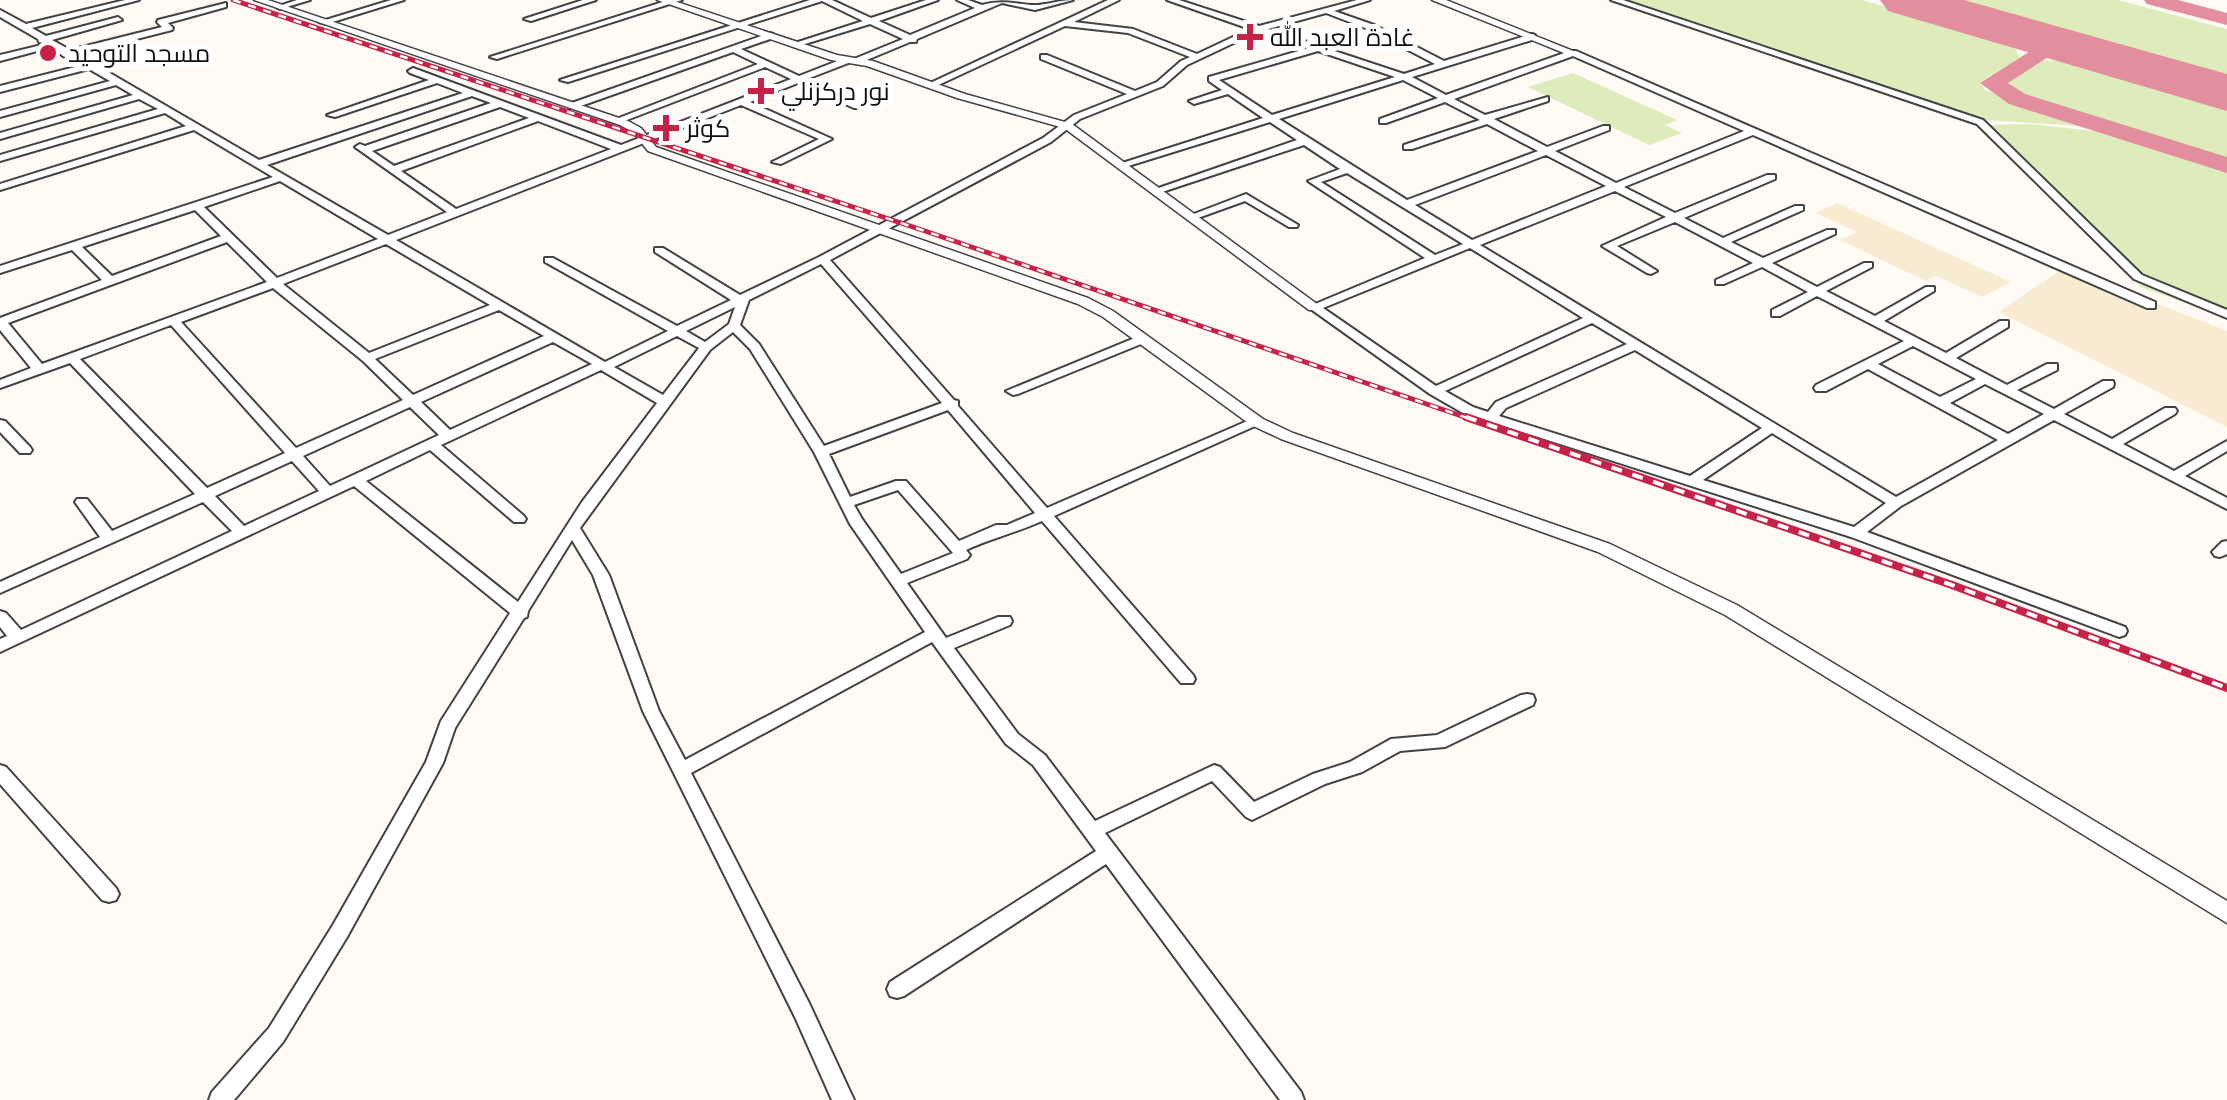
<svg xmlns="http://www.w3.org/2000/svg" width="2227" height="1100" font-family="'Roboto Serif',Cairo,serif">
<rect width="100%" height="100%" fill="#fffaf3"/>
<g fill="#f7ecd1">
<path d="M1837,203L2011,282L1982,297L1936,276L1926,281L1840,240L1857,232L1816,213Z"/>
<path d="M2065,267L2227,331V427L1999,312Z"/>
</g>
<g fill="#ddecba">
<path d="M1606,0H1862L2013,44L2020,58L1980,82L1985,90L2069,117L2081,126L1984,120L1981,125L2029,124L2121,134L2227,168V318L2141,287L1980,125Z"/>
<path d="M1952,0H2118L2227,29V78Z"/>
<path d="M2064,60L2227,108V161L2039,103L2016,91L2007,78L2034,61Z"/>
<path d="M1573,73L1677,120L1665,125L1682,133L1649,145L1528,87Z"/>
</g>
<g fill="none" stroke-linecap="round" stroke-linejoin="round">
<g fill="#e38e9e" fill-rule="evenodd">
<path d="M2144,0H2178L2227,13V25L2147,4Z"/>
<path d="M2054,36L2065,43L2062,48L2008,83L2025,94L2227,157V173L2009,104L1980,83Z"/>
</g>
<path fill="#e38e9e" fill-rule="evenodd" d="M1880,0H1964L2227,74V111L1888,11Z"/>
<g stroke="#434343" stroke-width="4">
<g id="minor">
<path d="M125,0H139L32,28L46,36L118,17L122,20L52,40L70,50L162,27L157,22L158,20L226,3V7L168,23L173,28L172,30L77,54L259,160L463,93L437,83L335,117L327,115L429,80L410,73L408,71L413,68L621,145L791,79L765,67L619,123L611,121L758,64L733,52L575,108H569V104L770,33L773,34V38L741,49L799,76L845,58H851V62L807,79L860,104V108H854L798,83L750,102L832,139L781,164L772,162L819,139L741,105L396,240L605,362L668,331L545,262V258H553L677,326L731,300L655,252V248H663L740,295L819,257L1043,138L1074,115L1127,94L1041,59V55H1047L1135,91L1157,82L1181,61L1190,57L1128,33L1065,26L934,87L926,85L1108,0H1119L1074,22L1133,29L1197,54L1250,29L1167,0H1179L1259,26L1357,0H1370L1334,11L1374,25L1444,61L1532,34L1535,35V39L1412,77L1446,95L1570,51H1576L2155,302V308H2147L1753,135L1624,187L1675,213L1767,175H1775V179L1684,218L1723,238L1795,206H1803V210L1731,242L1763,258L1827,230H1835V234L1772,263L1817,287L1864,263H1872V267L1826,291L1875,316L1926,287H1934V291L1884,321L1946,353L2000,321H2008V327L1956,358L2007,385L2047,364H2057V370L2017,390L2054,409L2103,381H2113L2114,384L2113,387L2064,414L2112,439L2165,408H2175L2177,411L2175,414L2123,444L2174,471L2227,441V451L2185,476L2227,498V509L2054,420L1901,506L1867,532L2125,627L2127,631L2125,635L2119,637L1851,537L1463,413L1430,394L1308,307L1425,258L1308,181L1340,169L1304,145L1159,193L1150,191L1297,140L1270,122L1125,167L1116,165L1263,118L1228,94L1194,104L1189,101L1222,90L1209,81V77L1309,48L1257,32L1187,65L1163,86L1080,119L1051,142L830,260L954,400L958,401V406L1047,508L1252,419L1257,418L1264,422L1054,516L1193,675L1195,679L1193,683H1181L1042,521C1015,533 992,538 966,550L970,555L967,559L907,583L946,638L998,617H1010L1012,621L1010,625L954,648L1018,734L1045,755L1095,821L1214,765L1220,767L1254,802L1313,774L1350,762L1391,739L1437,735L1521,695L1527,694L1533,695L1535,700L1533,705L1445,747L1400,751L1362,772L1325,784L1252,820L1246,817L1212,781L1105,833L1301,1092L1304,1100H1280L1106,864L904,996L897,998L890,996L887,989L890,982L1096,851L1033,765L1006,744L932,642L691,773L809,1003L854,1100H832L795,1017L643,711L593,575L572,540L528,611L527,617L524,618L455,728L443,763L347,937L283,1042L234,1100H209L212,1092L269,1028L333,925L426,762L441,721L510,613L354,486L0,652V639L7,636L0,627V611L6,613L21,630L232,531L203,502L0,593V582L100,537L75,502L77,499H87L112,531L195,494L70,363L0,388V380L31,368L0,330V318L102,280L72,250L0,273V266L273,177L194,130L0,190V184L186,126L165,113L0,161V155L158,109L139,99L0,139V133L133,95L116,85L0,117V111L110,81L89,69L0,92V86L83,65L63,56L52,47L0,61V55L46,44L39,42L38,39L0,17V10L26,24ZM1326,13L1368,29L1435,64L1404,74L1268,29ZM1318,51L1395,77L1272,115L1219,80ZM1573,56L1744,131L1616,183L1555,151L1609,130V126H1603L1547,147L1494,119L1548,101V97L1485,115L1454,99ZM1403,80L1438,98L1380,119V123H1386L1445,102L1480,120L1404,145V149H1412L1487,124L1538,151L1407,200L1279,119ZM472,96L491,103L365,146L360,144L355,147L447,212L388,235L267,165ZM500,107L529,118L394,166L372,151ZM538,121L611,149L456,209L401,171ZM1546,155L1606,186L1472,240L1415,205ZM1347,173L1463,244L1435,255L1321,182ZM280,181L378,239L277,278L204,207ZM1615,191L1666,217L1602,246L1647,273L1651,274L1657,271L1617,246L1675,222L1753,263L1716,280V284H1724L1762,267L1808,292L1772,310V316H1780L1817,296L1904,341L1816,385L1814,388L1816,391H1826L1868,369L1998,440L1896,497L1480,245ZM195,210L221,236L112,276L82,247ZM227,242L267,282L42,364L8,323ZM386,244L490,305L369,353L283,284ZM1470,248L1583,318L1436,386L1323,308ZM821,264L942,403L824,446L759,344L740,325L749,300ZM273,288L363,361L403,400L296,448L181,322ZM735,307L729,324L705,342L686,331ZM499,310L544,336L413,395L375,359ZM1592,323L1627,344L1496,402L1488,412L1473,407L1445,391ZM171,325L285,453L207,488L80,359ZM733,332L750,349L814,452L850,524L925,632L685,760L659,711L609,575L580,528L710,350ZM677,336L699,348L663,395L614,367ZM553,342L592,364L450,430L421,402ZM1913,346L1976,379L1940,397L1878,364ZM1635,350L1762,428L1690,476L1499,416L1506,408ZM601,370L657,403L582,502L518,602L366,481L430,450L514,522H524L526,519L524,516L441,445ZM1985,384L2044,414L2008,434L1950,403ZM410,407L439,435L330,486L303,456ZM948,410L1035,513L1007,525H996L959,541L906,481H896L850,497L829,454ZM1772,433L1886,503L1854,527L1703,480ZM292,461L319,491L244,526L215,496ZM898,490L953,553L901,574L862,519L854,505Z"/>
<path d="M297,0H310L280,9L276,7Z"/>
<path d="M391,0H404L326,24L319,22Z"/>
<path d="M583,0H596L531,21L524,19Z"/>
<path d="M669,0H682L497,59L490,57Z"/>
<path d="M810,0H832L871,18L926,0H938L879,21L910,35L975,8L957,0H968L982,5C1000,0 1012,3 1031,5C1044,6 1059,0 1073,0L1035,10L1002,3L917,39L916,42H910L857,64L853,61L854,59L903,39L870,24L795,47V43L863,21L822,1L568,82L560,80Z"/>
<path d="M1611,0H1623L1983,120L2142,275L2227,310V318L2134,279L1977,124Z"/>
<path d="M1246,194L1298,225L1297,227H1289L1245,201L1195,219L1186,217Z"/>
<path d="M1142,335L1148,339L1146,342L1018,394L1013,395L1006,391Z"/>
<path d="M0,420L5,421L30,447L32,450L30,453H20L0,432Z"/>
<path d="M2227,541V554L2220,557L2215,556L2212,552L2222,542Z"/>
<path d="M0,765L6,767L116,888L119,894L116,900L109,902L102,900L0,784Z"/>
</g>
</g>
<g stroke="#434343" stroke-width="3">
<g id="tertiary">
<path d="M254,0H268L628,121L641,128L656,147L1088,298L1113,311L1263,419L1293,433L1610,544L1737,605L2227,901V923L1725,615L1598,552L1281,439L1251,425L1103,317L1078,304L648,151L633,132L620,125Z"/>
<path d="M657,0H671L837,55L873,61L965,94L1072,124L1321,307L1319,310H1309L1064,128L957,98L867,66L831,60Z"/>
<path d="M1432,0H1446L1578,53L1569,55Z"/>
</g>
</g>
<use href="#minor" fill="#fff" fill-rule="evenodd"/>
<use href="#tertiary" fill="#fff" fill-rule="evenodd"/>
<g stroke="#c72148" stroke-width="5">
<path id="rail-far1" d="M233,0L928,232L1473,420"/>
</g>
<g stroke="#c72148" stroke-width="8">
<path id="rail" d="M1466,417L1952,585L2227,688"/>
</g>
<use href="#rail-far1" stroke="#fff" stroke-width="2.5" stroke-dasharray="8" stroke-linecap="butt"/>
<use href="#rail" stroke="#fff" stroke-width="4" stroke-dasharray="11" stroke-linecap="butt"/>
</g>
<g fill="#c72148" stroke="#fff" stroke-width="4">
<path d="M1245 22h10v10h10v10h-10v10h-10v-10h-10v-10h10z"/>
<circle cx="48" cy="53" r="10"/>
<path d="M756 76h10v10h10v10h-10v10h-10v-10h-10v-10h10z"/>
<path d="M661 113h10v10h10v10h-10v10h-10v-10h-10v-10h10z"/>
</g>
<g text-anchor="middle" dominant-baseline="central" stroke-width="10" stroke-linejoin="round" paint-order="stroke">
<g font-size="25" fill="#101010" stroke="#fff" text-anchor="start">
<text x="1270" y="37">غادة العبد الله</text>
<text x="68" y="53">مسجد التوحيد</text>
<text x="781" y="91">نور دركزنلي</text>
<text x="686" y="128">كوثر</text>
</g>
</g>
</svg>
